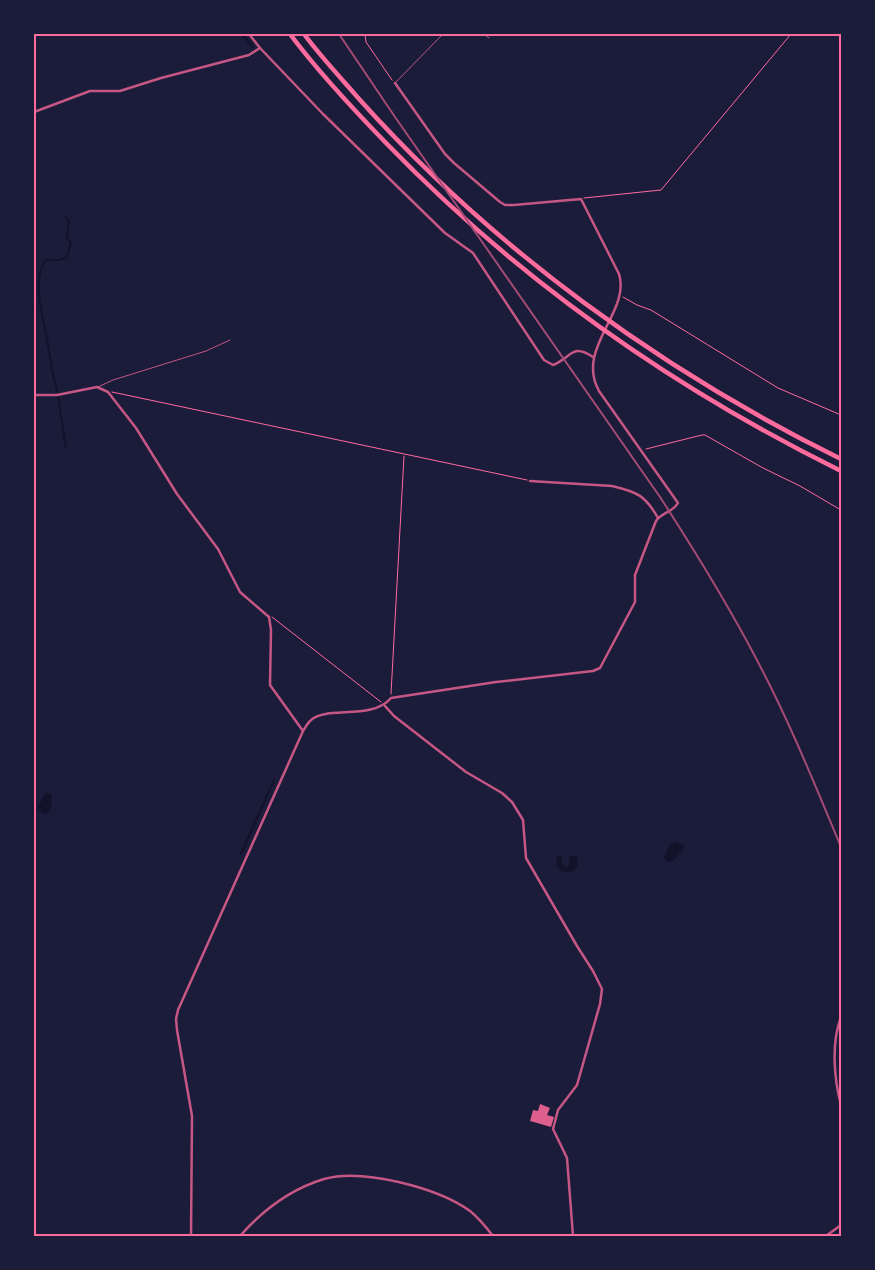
<svg xmlns="http://www.w3.org/2000/svg" width="875" height="1270" font-family="Rubik,sans-serif">
<rect width="100%" height="100%" fill="#1b1b3a"/>
<g fill="#12122b">
<path d="M47,793L51,794C54,805 48,824 38,808L44,795Z"/>
<path d="M676,842L684,846V848L673,861L667,862L664,857L670,844Z"/>
<path d="M557,856H562V864L566,867L569,865V857L575,856L578,858L577,868L571,872L561,871L556,865Z"/>
</g>
<g fill="none" stroke-linecap="round" stroke-linejoin="round">
<g stroke="#12122b" stroke-width="2">
<path d="M242,34L253,47"/>
<path d="M57,392C56,384 53,377 52,369C50,359 49,349 47,339C43,317 31,279 46,260H60L67,257L71,242L67,238L69,222L66,217"/>
<path d="M58,397L66,448"/>
<path d="M241,854L274,780"/>
</g>
</g>
<path fill="#dd5f8e" d="M540,1104L550,1108L547,1115L554,1117L551,1127L530,1121L533,1110L538,1111Z"/>
<g fill="none" stroke-linecap="round" stroke-linejoin="round">
<g stroke="#ff6b9d" stroke-width="1">
<path d="M365,34L366,42L392,80"/>
<path d="M584,198L661,190L791,34"/>
<path d="M623,297L637,305L651,310L778,388L841,415"/>
<path d="M112,392L527,480"/>
<path d="M646,449L702,435H705L763,468L800,486L841,510"/>
<path d="M272,617L381,702"/>
<path d="M391,694L404,456"/>
</g>
<g stroke="#c65784" stroke-width="1">
<path d="M484,34L489,38"/>
<path d="M395,83L443,34"/>
<path d="M98,387L113,380L206,351L230,340"/>
</g>
<g stroke="#c65784" stroke-width="2.5">
<path d="M249,34L260,48L323,114L445,233L473,253L544,360L553,365C572,357 572,343 593,357"/>
<path d="M34,112L90,91H120L161,78L249,55L260,48"/>
<path d="M34,395H57L97,387L108,392L136,428L177,494L218,549L240,592L269,617L271,630L270,685L303,731"/>
<path d="M530,481L612,486C637,492 645,495 658,518"/>
<path d="M385,706L394,716L466,772L502,793L512,802L523,820L526,858L577,946L593,971L602,989L600,1004L577,1085L558,1110L553,1129L567,1158L573,1236"/>
<path d="M841,1017C831,1043 834,1079 841,1105"/>
<path d="M191,1236L192,1116L177,1030L176,1019L178,1010L303,731C305,728 307,724 310,721C325,705 372,721 391,698L496,682L593,671L600,668L635,602V575L656,521C661,513 673,512 678,503L599,391C575,348 631,312 619,274L581,199L514,205H505L500,202L454,163L445,154L395,83"/>
<path d="M240,1236C262,1211 291,1189 324,1179C363,1168 438,1188 470,1211C479,1218 486,1227 493,1236"/>
<path d="M826,1236L841,1225"/>
</g>
<g stroke="#ff6b9d" stroke-width="4.5">
<path d="M290,34C319,73 353,109 387,144C518,279 673,388 841,471"/>
<path d="M304,34C321,57 341,78 360,100C494,249 662,371 841,459"/>
</g>
<path stroke="#a44b75" stroke-width="2" d="M339,34L395,117L660,497C695,551 729,606 759,664C790,723 815,785 841,847"/>
</g>
<rect width="875" height="1270" fill="none" stroke="#1b1b3a" stroke-width="70"/>
<rect x="35" y="35" width="805" height="1200" fill="none" stroke="#ff6b9d" stroke-width="2"/>
</svg>
